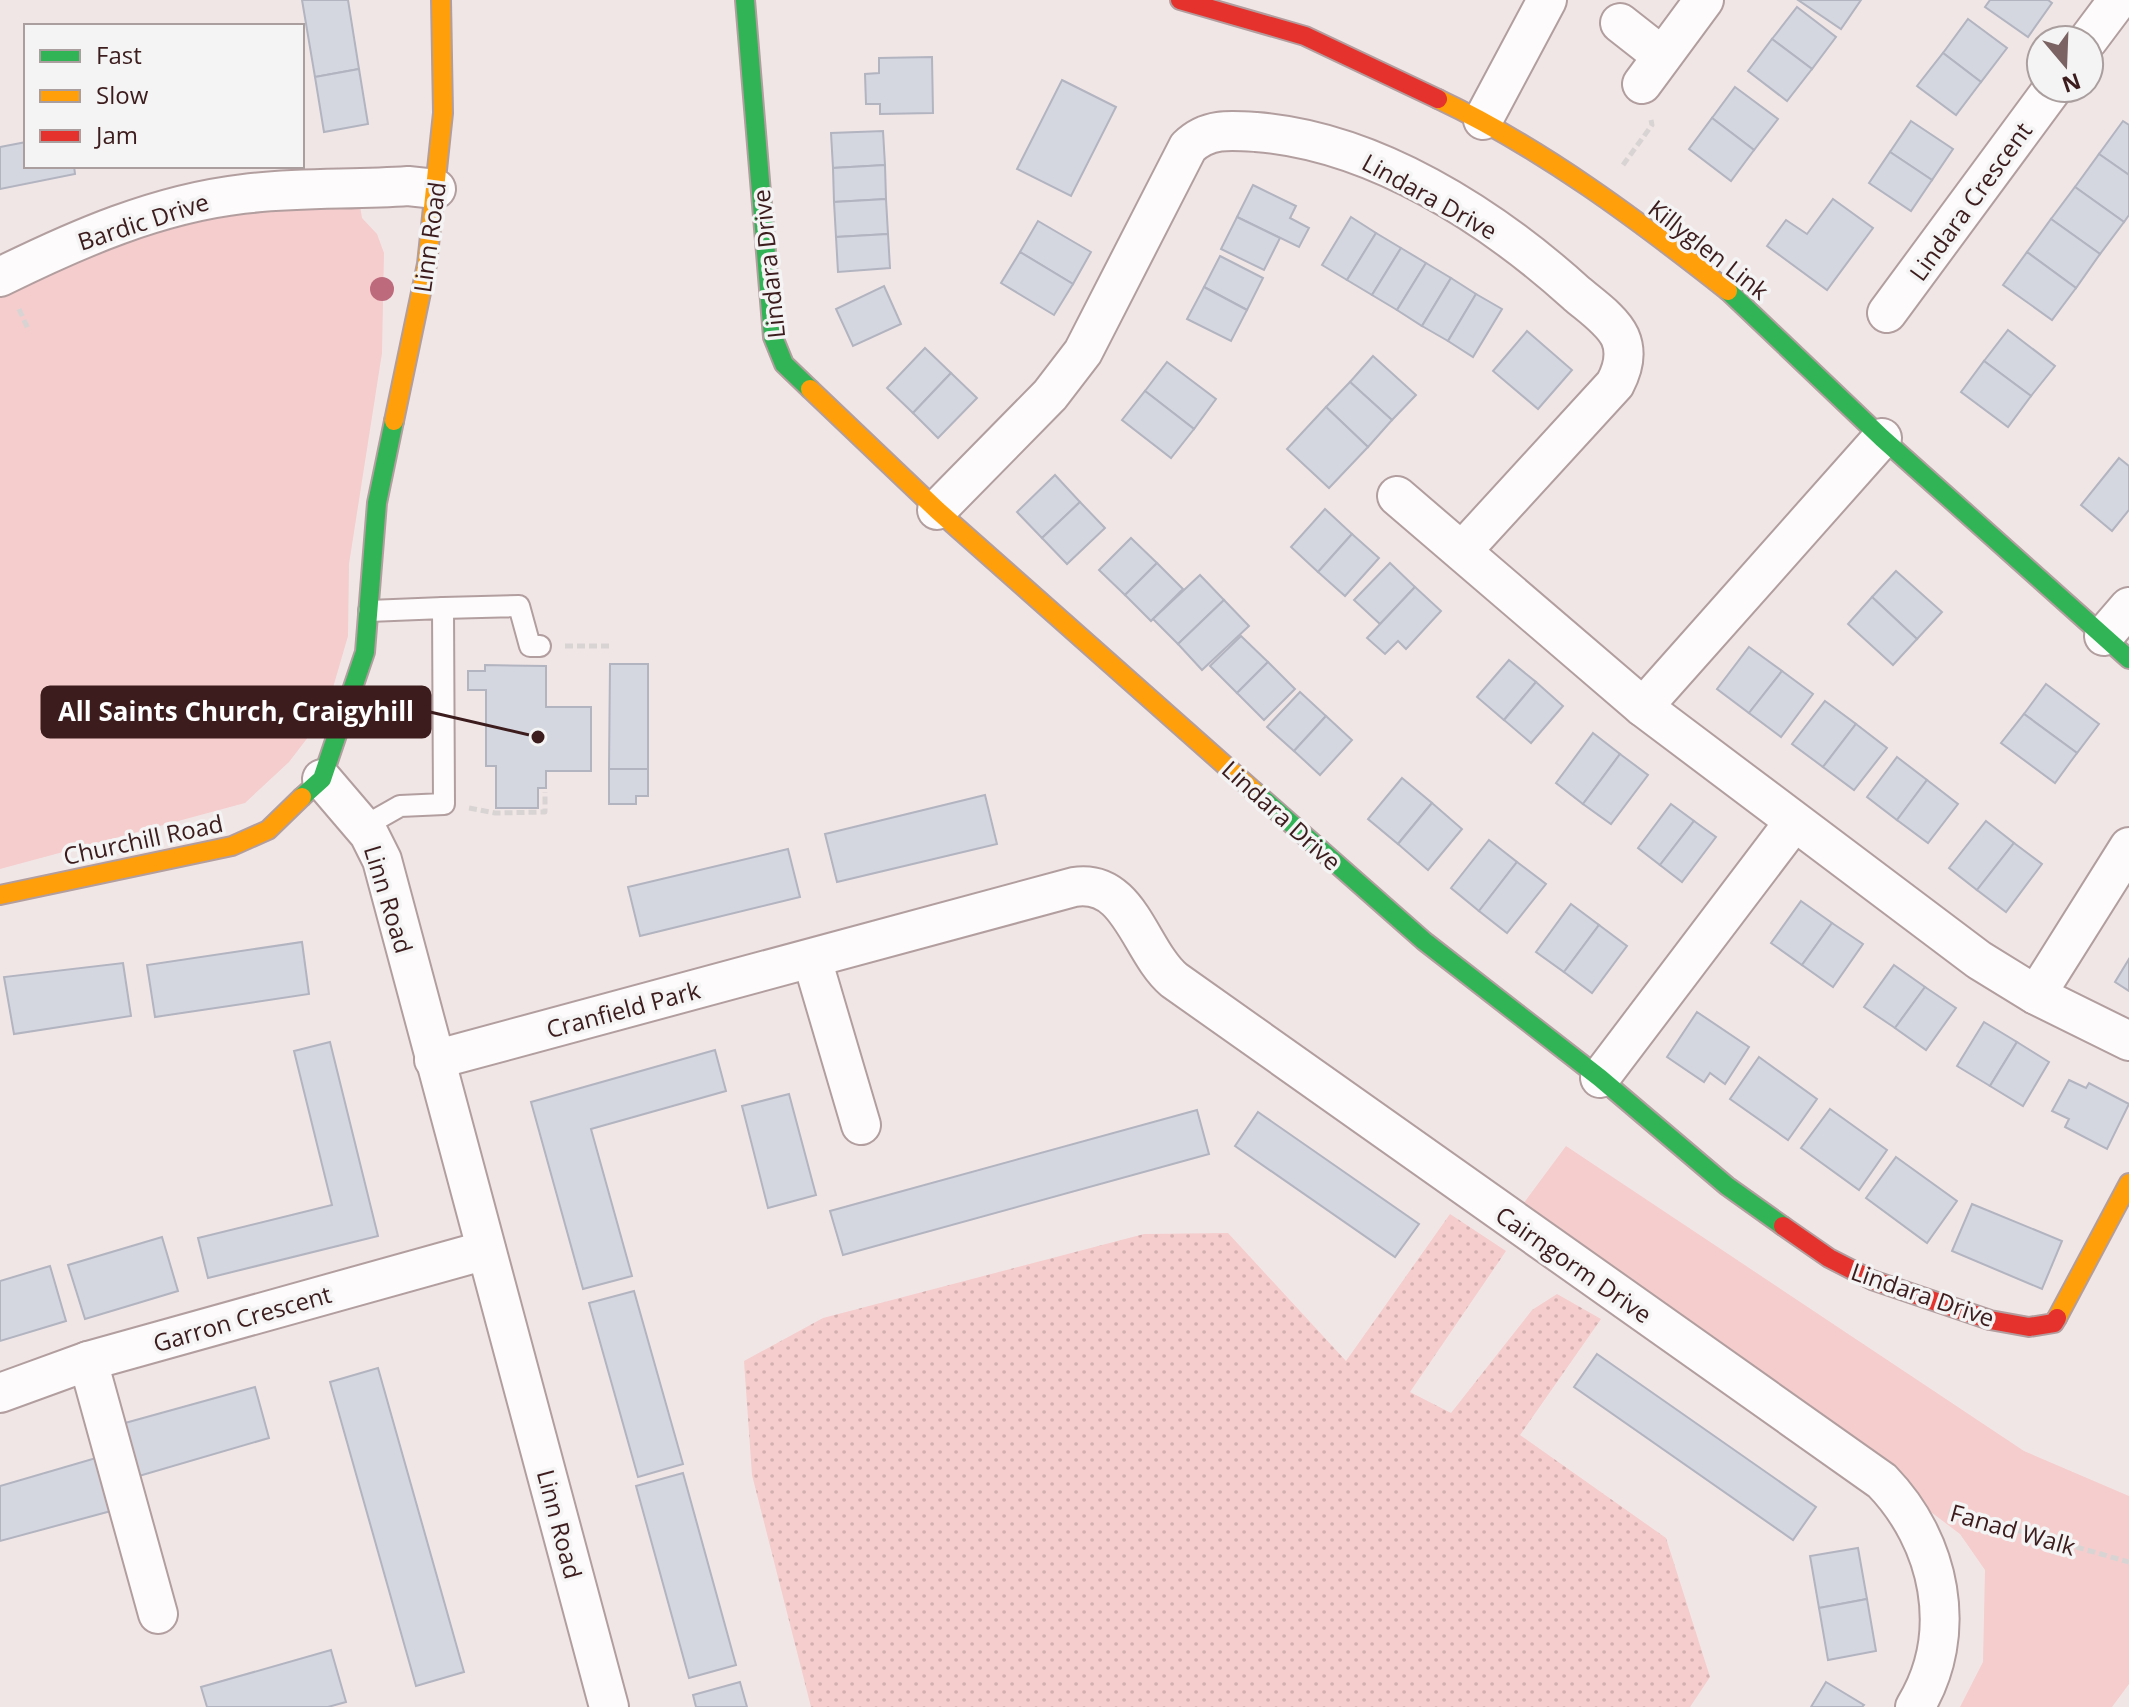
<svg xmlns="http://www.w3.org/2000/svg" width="2129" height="1707" font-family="'Open Sans',sans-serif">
<defs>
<pattern id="grass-dots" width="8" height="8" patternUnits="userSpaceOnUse" patternTransform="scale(2)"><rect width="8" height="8" fill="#f5cdcd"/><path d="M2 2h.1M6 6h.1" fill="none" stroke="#d3afb0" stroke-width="1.8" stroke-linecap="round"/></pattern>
</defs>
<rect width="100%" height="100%" fill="#f1e6e6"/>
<path fill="url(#grass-dots)" d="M1450,1214L1506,1251L1410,1392L1451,1413L1532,1310L1557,1294L1601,1319L1520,1435L1666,1538L1710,1677L1690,1707H811L752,1475L744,1361L823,1318L1144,1234L1228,1233L1346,1361Z"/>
<g fill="#f5cdcd">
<path d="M360,206L362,218L377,234L384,253L382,353L349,564L348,636L325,715L289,762L245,803L0,869V295L121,241L240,209Z"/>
<path d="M1566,1146L2024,1451L2129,1496V1684L2112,1707H1960L1983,1662L1985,1570L1960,1534L1523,1204Z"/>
</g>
<g fill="#d4d6e0" stroke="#b2b4c0" stroke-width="2">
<path d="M302,0H348L359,69L315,77Z"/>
<path d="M1798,0H1861L1841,29Z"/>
<path d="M1990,0H2048L2052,3L2028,37L1985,7Z"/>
<path d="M1797,7L1836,37L1812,69L1772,39Z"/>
<path d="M1968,19L2007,48L1981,82L1943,53Z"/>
<path d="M1772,39L1812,69L1787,101L1748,71Z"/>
<path d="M1943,53L1981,82L1956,115L1917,86Z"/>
<path d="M932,57L933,113L880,114V104H866L865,74L879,73V58Z"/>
<path d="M359,69L368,124L324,132L315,77Z"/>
<path d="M1062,80L1116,107L1071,196L1017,169Z"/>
<path d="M1735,87L1778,119L1754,150L1712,118Z"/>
<path d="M1712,118L1754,150L1731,181L1689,149Z"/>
<path d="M1911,121L1953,149L1932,180L1890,152Z"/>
<path d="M2123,121L2129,125V175L2099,154Z"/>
<path d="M883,131L885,165L833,168L831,133Z"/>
<path d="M26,142V166H74L75,174L0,189V147Z"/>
<path d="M1890,152L1932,180L1911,211L1869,183Z"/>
<path d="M2099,154L2129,175V215L2124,222L2075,187Z"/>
<path d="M885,165L886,199L834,202L833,168Z"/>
<path d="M1253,185L1296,206L1290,218L1309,228L1299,247L1237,217Z"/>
<path d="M2075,187L2124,222L2100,254L2051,219Z"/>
<path d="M886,199L888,234L836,237L834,202Z"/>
<path d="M1833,199L1873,228L1827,290L1767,246L1786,220L1807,234Z"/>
<path d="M1237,217L1280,238L1264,270L1221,249Z"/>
<path d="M1351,217L1376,233L1347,280L1322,265Z"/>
<path d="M2051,219L2100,254L2076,288L2027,252Z"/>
<path d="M1038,221L1091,252L1073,284L1020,252Z"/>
<path d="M1376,233L1401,248L1372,295L1347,280Z"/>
<path d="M888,234L890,268L838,272L836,237Z"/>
<path d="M1401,248L1426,263L1397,310L1372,295Z"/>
<path d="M1020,252L1073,284L1054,315L1001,283Z"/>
<path d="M2027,252L2076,288L2052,320L2003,285Z"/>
<path d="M1220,256L1263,278L1247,310L1204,287Z"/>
<path d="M1426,263L1451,278L1422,326L1397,310Z"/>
<path d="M1451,278L1476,294L1448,341L1422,326Z"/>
<path d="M884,286L901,324L853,346L836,309Z"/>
<path d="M1204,287L1247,310L1231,341L1187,319Z"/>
<path d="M1476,294L1502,309L1473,357L1448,341Z"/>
<path d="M2008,330L2055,366L2031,396L1984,361Z"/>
<path d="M1527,331L1572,370L1538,409L1493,371Z"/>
<path d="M925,348L951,373L913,413L887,388Z"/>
<path d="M1373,356L1416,395L1392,420L1350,382Z"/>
<path d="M1984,361L2031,396L2008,427L1961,392Z"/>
<path d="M1167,362L1216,399L1194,429L1145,391Z"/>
<path d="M951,373L977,398L938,438L913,413Z"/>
<path d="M1350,382L1392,420L1368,447L1326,407Z"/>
<path d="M1145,391L1194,429L1171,458L1122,420Z"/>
<path d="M1326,407L1368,447L1329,488L1287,449Z"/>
<path d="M2119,458L2129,466V510L2112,531L2081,505Z"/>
<path d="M1055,475L1080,502L1042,538L1017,512Z"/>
<path d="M1080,502L1105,528L1067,564L1042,538Z"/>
<path d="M1325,509L1352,534L1318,572L1291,547Z"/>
<path d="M1352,534L1379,558L1345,596L1318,572Z"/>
<path d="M1131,538L1157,563L1125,595L1099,570Z"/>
<path d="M1157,563L1183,589L1151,621L1125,595Z"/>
<path d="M1390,563L1415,587L1380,624L1354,600Z"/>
<path d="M1896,571L1942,612L1917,639L1872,597Z"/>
<path d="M1200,575L1224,600L1178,644L1153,619Z"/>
<path d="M1415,587L1441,611L1406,649L1398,641L1385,654L1367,638Z"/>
<path d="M1872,597L1917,639L1893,665L1848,624Z"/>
<path d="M1224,600L1249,626L1202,670L1178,644Z"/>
<path d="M1241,636L1268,662L1237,693L1210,666Z"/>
<path d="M1749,647L1782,671L1749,713L1717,689Z"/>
<path d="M1509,660L1536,682L1504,720L1477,697Z"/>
<path d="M1268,662L1295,689L1264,720L1237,693Z"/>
<path d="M610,664H648V769H609Z"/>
<path d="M485,665L546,666V707H591V771H546V788H538V808H496V766H486V690H468V671H485Z"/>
<path d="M1782,671L1813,694L1781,737L1749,713Z"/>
<path d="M1536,682L1563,706L1531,743L1504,720Z"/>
<path d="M2046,684L2099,724L2077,753L2024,714Z"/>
<path d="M1300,692L1326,716L1294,751L1267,727Z"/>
<path d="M1825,701L1856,724L1823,767L1792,744Z"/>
<path d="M2024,714L2077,753L2055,783L2001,743Z"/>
<path d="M1326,716L1352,740L1320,775L1294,751Z"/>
<path d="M1856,724L1887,748L1854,790L1823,767Z"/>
<path d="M1593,733L1620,754L1583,804L1556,783Z"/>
<path d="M1620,754L1648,775L1611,824L1583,804Z"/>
<path d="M1897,757L1927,780L1897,820L1867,797Z"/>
<path d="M609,769H648V796H636V804H609Z"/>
<path d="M1402,778L1432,803L1398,844L1368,819Z"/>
<path d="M1927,780L1958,804L1928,843L1897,820Z"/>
<path d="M985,795L997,844L837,882L825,834Z"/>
<path d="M1432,803L1462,829L1428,870L1398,844Z"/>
<path d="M1671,804L1694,821L1660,865L1638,848Z"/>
<path d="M1694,821L1716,837L1682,882L1660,865Z"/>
<path d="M1986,821L2014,843L1977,890L1949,868Z"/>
<path d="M1489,840L1517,862L1479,911L1451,888Z"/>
<path d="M2014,843L2042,864L2006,912L1977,890Z"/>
<path d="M788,849L800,897L640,936L628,887Z"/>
<path d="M1517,862L1546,884L1507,933L1479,911Z"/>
<path d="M1801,901L1832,923L1802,965L1771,943Z"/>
<path d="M1571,904L1599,925L1564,972L1536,952Z"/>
<path d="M1832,923L1863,944L1833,987L1802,965Z"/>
<path d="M1599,925L1627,946L1592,993L1564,972Z"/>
<path d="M302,942L309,994L155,1017L147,965Z"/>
<path d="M2129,959V991L2115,982Z"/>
<path d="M123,963L131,1016L14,1034L4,977Z"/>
<path d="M1894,965L1925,987L1895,1028L1864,1007Z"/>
<path d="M1925,987L1956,1008L1926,1050L1895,1028Z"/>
<path d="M1697,1012L1749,1047L1725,1084L1710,1073L1704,1082L1667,1057Z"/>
<path d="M1984,1022L2017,1042L1990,1086L1957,1066Z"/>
<path d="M330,1042L378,1236L208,1278L198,1238L332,1205L294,1051Z"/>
<path d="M2017,1042L2049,1062L2023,1106L1990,1086Z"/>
<path d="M715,1050L726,1091L591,1129L632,1276L583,1289L531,1102Z"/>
<path d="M1759,1057L1817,1099L1788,1140L1730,1099Z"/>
<path d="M2069,1080L2086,1088L2089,1083L2129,1104L2107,1149L2065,1127L2069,1119L2052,1111Z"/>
<path d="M789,1094L816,1195L768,1208L742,1106Z"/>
<path d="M1830,1109L1887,1150L1859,1190L1801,1148Z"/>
<path d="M1197,1110L1209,1154L843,1255L830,1211Z"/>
<path d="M1258,1112L1419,1224L1395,1257L1235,1146Z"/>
<path d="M1896,1157L1957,1201L1927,1243L1866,1198Z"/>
<path d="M1972,1204L2062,1241L2042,1289L1952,1251Z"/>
<path d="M162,1237L178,1291L85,1319L68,1265Z"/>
<path d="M50,1266L66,1321L0,1341V1281Z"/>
<path d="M634,1291L683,1464L638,1477L589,1303Z"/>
<path d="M1597,1354L1816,1507L1793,1540L1574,1387Z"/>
<path d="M378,1368L464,1672L416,1686L330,1382Z"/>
<path d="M255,1387L269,1438L139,1476L125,1423Z"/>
<path d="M96,1458L111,1511L0,1541V1486Z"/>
<path d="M683,1473L736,1665L689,1678L636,1486Z"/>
<path d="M1858,1548L1867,1599L1819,1608L1810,1556Z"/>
<path d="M1867,1599L1876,1651L1828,1660L1819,1608Z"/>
<path d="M331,1650L346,1702L328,1707H207L201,1687Z"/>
<path d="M740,1682L747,1707H696L693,1695Z"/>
<path d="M1826,1682L1864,1705L1862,1707H1811Z"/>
</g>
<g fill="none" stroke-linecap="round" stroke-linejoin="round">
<g stroke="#b29e9f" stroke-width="24">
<g id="lane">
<path d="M443,608L519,606L530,646H540"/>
<path d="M363,827L400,806L444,804L443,608L369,611"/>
</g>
</g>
<g stroke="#b29e9f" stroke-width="42">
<g id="street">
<path d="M1620,23L1662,56"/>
<path d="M2088,40L2118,0"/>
<path d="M1642,84L1704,0"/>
<path d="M1483,120L1547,0"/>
<path d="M0,277C77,239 157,204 243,194C298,187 353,190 408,186L436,189"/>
<path d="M1887,313L2053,88"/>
<path d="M1397,496L1643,707L1979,960L2036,995L2129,1041"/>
<path d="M937,510L1050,395L1083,352L1188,147C1207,128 1230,130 1256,132C1374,141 1491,216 1577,294C1591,306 1612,320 1620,337C1627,353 1623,369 1615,384L1462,551"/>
<path d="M2104,636L2129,607"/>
<path d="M1643,707L1882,438"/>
<path d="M322,779L369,834L382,860L609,1707"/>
<path d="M812,959L861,1125"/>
<path d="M2036,995L2129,847"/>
<path d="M434,1060L1074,887C1130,878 1139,950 1174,980L1882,1481C1940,1541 1960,1633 1915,1707"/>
<path d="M1600,1078L1794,822"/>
<path d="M88,1361L158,1614"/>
<path d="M0,1393L88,1361L486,1250"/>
</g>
</g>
<g stroke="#b29e9f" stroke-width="22">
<g id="fast">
<path d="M745,0L773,337L784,364L810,389"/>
<path d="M1728,291L1882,438L2129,659"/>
<path d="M1254,791L1424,941L1600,1078L1727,1186L1783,1226"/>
<path d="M302,797L322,779L365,652L377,503L394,421"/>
</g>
</g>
<g stroke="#b29e9f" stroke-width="22">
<g id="slow">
<path d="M1438,99C1542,148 1638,220 1728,291"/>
<path d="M810,389L937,510L1254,791"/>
<path d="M394,421L427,264L443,113L441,0"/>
<path d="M0,895L232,846L268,830L302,797"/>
<path d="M2057,1318L2129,1183"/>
</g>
</g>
<g stroke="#b29e9f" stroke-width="22">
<g id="jam">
<path d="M1180,0L1305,36L1438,99"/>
<path d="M1783,1226L1829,1258L1872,1280L1990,1320L2029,1327L2054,1323L2057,1318"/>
</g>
</g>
<g stroke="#d9d4d4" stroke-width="5" stroke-dasharray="8 4" stroke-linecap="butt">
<path d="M1623,165L1652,125L1651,120"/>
<path d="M19,309L29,331"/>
<path d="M565,646H612"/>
<path d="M469,808L495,813L545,812V792"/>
<path d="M1949,1511L2129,1562"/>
</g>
<use href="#lane" stroke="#fdfbfb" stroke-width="20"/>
<use href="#street" stroke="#fdfbfb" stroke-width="38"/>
<use href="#fast" stroke="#30b455" stroke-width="18"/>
<use href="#slow" stroke="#ff9f0a" stroke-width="18"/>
<use href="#jam" stroke="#e5322d" stroke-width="18"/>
</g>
<circle fill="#be6a7d" cx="382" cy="289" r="12"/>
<g text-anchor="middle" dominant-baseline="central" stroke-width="7" stroke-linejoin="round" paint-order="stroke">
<g font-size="24" fill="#3c1c1d" stroke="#f4f4f4">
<text transform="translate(1430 196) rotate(29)">Lindara Drive</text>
<text transform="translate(1970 201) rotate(-54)">Lindara Crescent</text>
<text transform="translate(143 221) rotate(-18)">Bardic Drive</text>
<text transform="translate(429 237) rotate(-82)">Linn Road</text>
<text transform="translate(1709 249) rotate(38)">Killyglen Link</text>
<text transform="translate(768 264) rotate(-96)">Lindara Drive</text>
<text transform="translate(1282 815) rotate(42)">Lindara Drive</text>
<text transform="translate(143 839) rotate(-12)">Churchill Road</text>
<text transform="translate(389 899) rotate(73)">Linn Road</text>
<text transform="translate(623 1009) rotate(-15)">Cranfield Park</text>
<text transform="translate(1574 1264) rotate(35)">Cairngorm Drive</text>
<text transform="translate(1923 1294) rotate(19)">Lindara Drive</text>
<text transform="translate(242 1318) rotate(-16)">Garron Crescent</text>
<text transform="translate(560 1524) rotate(75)">Linn Road</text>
<text transform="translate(2013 1529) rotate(16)">Fanad Walk</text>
</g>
</g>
<path fill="none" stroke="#3c1c1d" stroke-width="3" d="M538 737L430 712"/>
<circle fill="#3c1c1d" stroke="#f4f4f4" stroke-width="3" cx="538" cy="737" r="8"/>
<rect fill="#3c1c1d" stroke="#3c1c1d" stroke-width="3" x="42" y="687" width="388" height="50" rx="8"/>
<g font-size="26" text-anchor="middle" font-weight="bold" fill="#fff">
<text x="236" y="721">All Saints Church, Craigyhill</text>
</g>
<rect x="24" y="24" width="280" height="144" fill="#f4f4f4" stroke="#aa9e9e" stroke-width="2"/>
<rect x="40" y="50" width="40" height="12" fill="#30b455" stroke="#aa9e9e" stroke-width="2"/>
<text x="96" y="64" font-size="24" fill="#3c1c1d">Fast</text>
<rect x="40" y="90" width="40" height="12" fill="#ff9f0a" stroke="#aa9e9e" stroke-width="2"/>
<text x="96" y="104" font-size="24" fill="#3c1c1d">Slow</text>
<rect x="40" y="130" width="40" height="12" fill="#e5322d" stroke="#aa9e9e" stroke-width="2"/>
<text x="96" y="144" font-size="24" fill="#3c1c1d">Jam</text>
<g transform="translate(2065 64) rotate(161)"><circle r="38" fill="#f4f4f4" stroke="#aa9e9e" stroke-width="2"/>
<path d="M0-6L14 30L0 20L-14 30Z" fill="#7b6363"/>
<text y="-12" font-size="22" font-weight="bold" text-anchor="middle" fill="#3c1c1d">N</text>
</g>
</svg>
